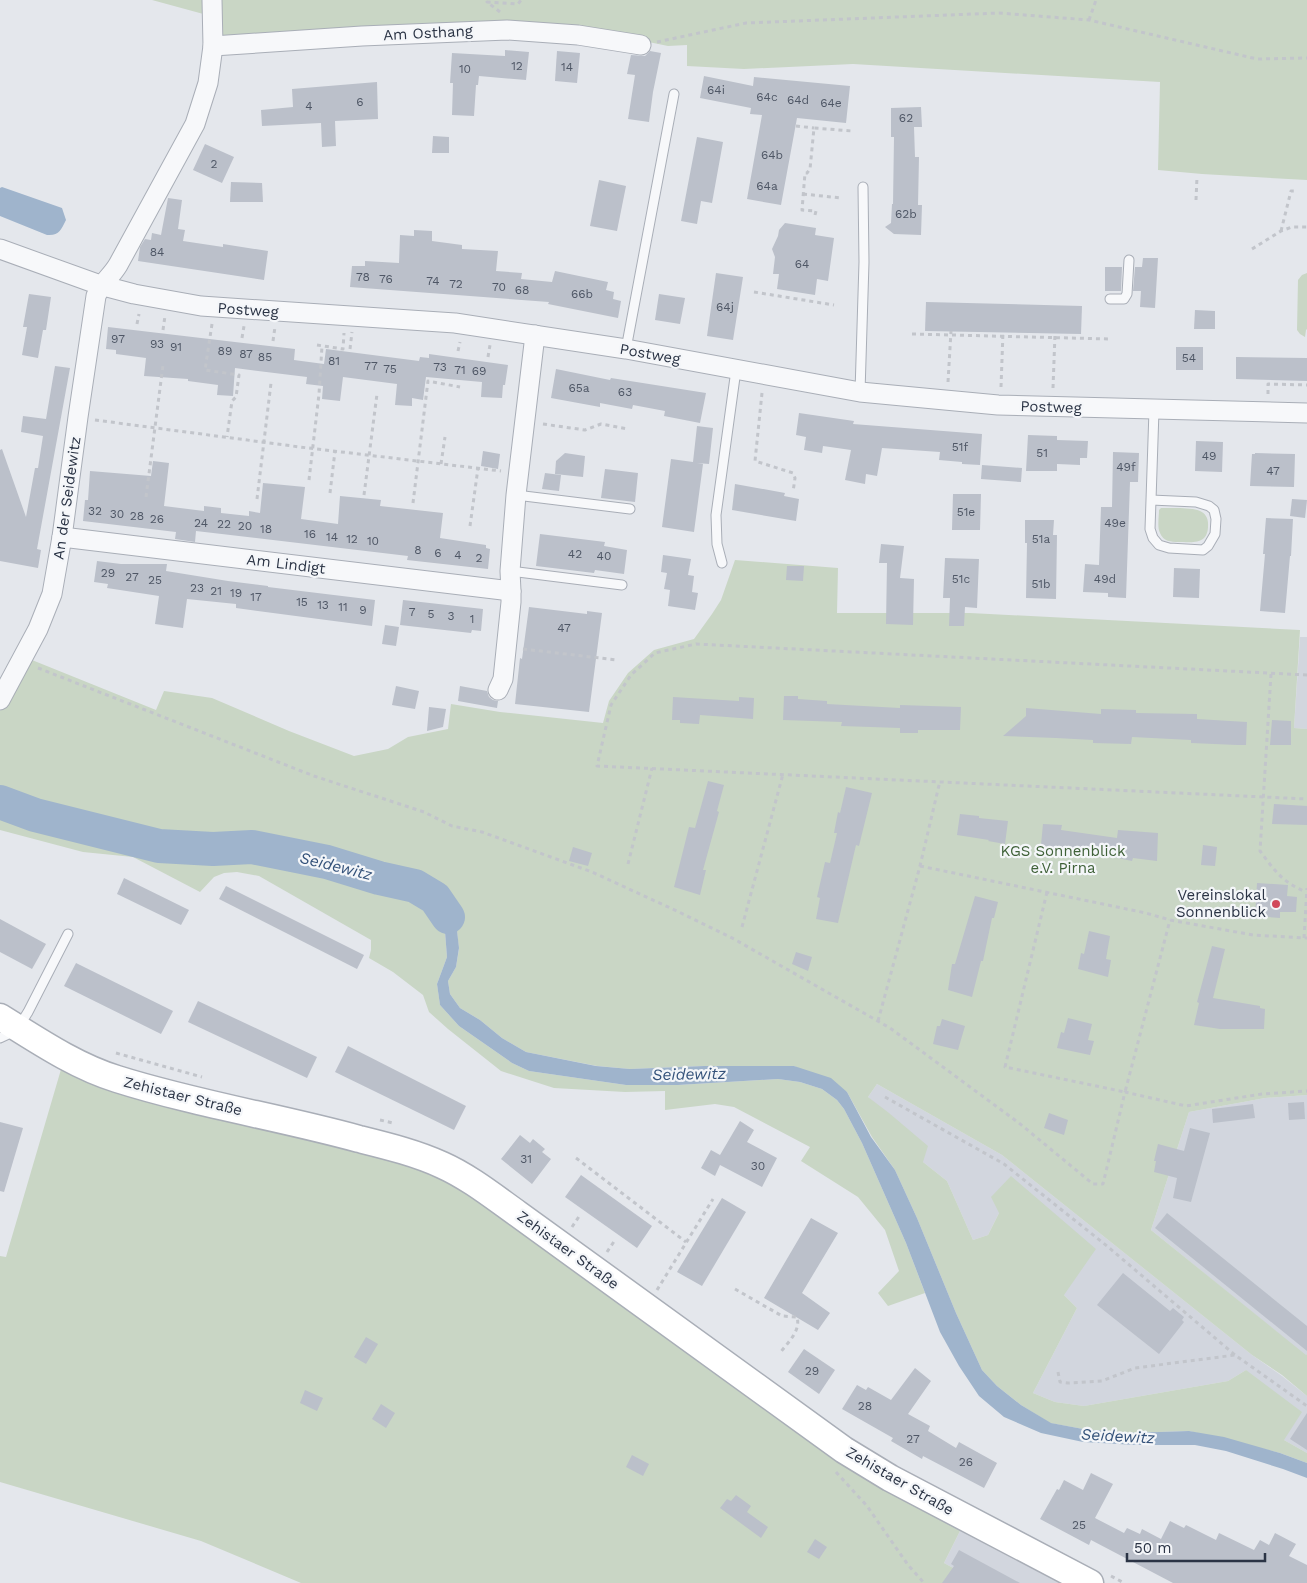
<svg xmlns="http://www.w3.org/2000/svg" width="1307" height="1583" font-family="'Work Sans',sans-serif">
<rect width="100%" height="100%" fill="#e4e7ec"/>
<g fill="#d2d6de">
<path d="M1300,637H1307V729L1294,728Z"/>
<path d="M877,1084L1002,1155L1252,1355L1282,1376L1307,1396V1453L1284,1440L1246,1370L1228,1381L1084,1406L1055,1402L1033,1393L1077,1308L1064,1295L999,1213L988,1235L973,1240L947,1181L923,1162L868,1097Z"/>
<path d="M1307,1095V1354L1306,1356L1151,1230L1189,1112L1265,1098Z"/>
<path d="M963,1525L1073,1583H981L944,1563Z"/>
</g>
<g fill="#c9d6c5">
<path d="M152,0H207V15Z"/>
<path d="M216,0H1307V180L1202,174L1158,170L1160,82L853,64L744,69L687,66V45L668,46L605,33L501,22L478,21L268,38L223,40L217,22Z"/>
<path d="M1307,273V329L1306,330L1305,337L1300,334L1297,330L1298,280L1302,275Z"/>
<path d="M1161,508C1172,508 1191,507 1200,511C1205,513 1208,518 1208,523C1209,542 1198,543 1183,542C1174,542 1164,543 1160,533C1157,527 1159,517 1159,510Z"/>
<path d="M735,560L838,568L837,613H970L1300,630L1294,728L1307,729V1095L1265,1098L1189,1112L1151,1230L1306,1355L1307,1354V1396L1282,1375L1252,1355L1002,1155L877,1084L868,1097L889,1113L928,1146L923,1162L947,1181L973,1240L988,1235L999,1213L991,1197L1011,1176L1096,1249L1064,1295L1077,1308L1033,1393L1055,1402L1084,1406L1228,1381L1246,1370L1302,1412L1284,1440L1307,1453V1463L1280,1453L1189,1431L1128,1433L1083,1429L1050,1423L1021,1405L997,1386L982,1370L956,1313L917,1218L895,1170L872,1137L847,1092L794,1066H704L630,1069L597,1066L526,1052L502,1038L480,1020L460,1008L450,994L448,981L456,967L459,949L455,913L415,886L252,847L213,849L159,846L35,815L0,802V711L27,658L156,710L164,691L212,698L289,731L354,756L388,749L408,737L448,729L451,704L500,712L603,723L609,701L628,673L654,650L694,639L712,614L721,600Z"/>
<path d="M0,812L99,842L147,851L206,856H252L303,864L330,872L414,893L431,901L444,919L447,957L437,984L440,1005L459,1026L512,1063L529,1071L626,1085H678L778,1079L800,1082L822,1089L837,1100L844,1109L862,1143L906,1243L925,1293L888,1306L878,1293L899,1271L885,1230L858,1197L801,1161L810,1147L734,1107L715,1104L665,1110V1091L625,1092L554,1088L501,1071L448,1029L429,1012L423,995L393,972L369,958L371,950V940L259,876L237,872L224,873L214,877L200,892L133,857L83,852L0,830Z"/>
<path d="M62,1066L372,1151L438,1174L963,1525L944,1563L981,1583H301L201,1541L0,1482V1256L6,1257Z"/>
</g>
<g fill="#9fb4cc">
<path d="M2,187L62,208L66,220C61,230 59,236 47,235L0,216V188Z"/>
<path d="M0,802L35,815L159,846L213,849L252,847L327,862L379,878L415,886L418,883L441,894L455,913L459,948L456,967L448,981L450,994L460,1008L480,1020L502,1038L526,1052L596,1066L630,1069L704,1066H794L831,1078L847,1092L871,1137L895,1170L917,1218L956,1313L982,1370L997,1386L1021,1405L1051,1423L1083,1429L1128,1433L1189,1431L1224,1437L1280,1453L1307,1463V1478L1283,1469L1226,1451L1195,1445H1136L1083,1442L1041,1433L1004,1417L979,1396L959,1366L940,1332L906,1243L862,1143L844,1109L837,1100L822,1089L800,1082L778,1079L678,1085H626L529,1071L512,1063L459,1026L440,1005L437,984L447,957L444,919L431,901L414,893L330,872L303,864L252,856H206L147,851L99,842L0,812Z"/>
</g>
<g fill="none" stroke-linecap="round" stroke-linejoin="round">
<path stroke="#9fb4cc" stroke-width="34" d="M0,802L35,815L159,846L213,849L252,847L327,862L379,878L415,886L435,898L448,917"/>
</g>
<g fill="#bbc0ca">
<path d="M505,50L529,52L526,80L479,76L478,85H476L474,116L452,115L453,83H450L452,53L505,56Z"/>
<path d="M557,51L580,53L577,83L555,81Z"/>
<path d="M650,51L661,53L653,92L649,122L628,119L635,75L627,74L631,55L645,56Z"/>
<path d="M704,76L753,86L754,77L850,86L846,123L797,118L781,205L747,199L762,115L750,114L751,108L700,98Z"/>
<path d="M377,82L378,119L335,121L336,146L322,147L321,123L262,126L261,110L293,107L292,89Z"/>
<path d="M921,107L922,127H914L915,157H919L918,205H922L921,235L894,234L885,227L891,223L892,204H893L894,137H891V108Z"/>
<path d="M433,136L449,137V153H432Z"/>
<path d="M697,137L723,142L712,203L701,201L697,224L681,221Z"/>
<path d="M205,144L234,157L222,183L193,170Z"/>
<path d="M599,180L626,186L617,231L590,226Z"/>
<path d="M231,182L262,183L263,202H230Z"/>
<path d="M168,198L182,200L178,229L185,230L183,241L223,247V244L268,251L264,280L138,261L140,247L145,239L151,240L152,233L161,235Z"/>
<path d="M785,223L816,228L815,235L834,238L828,281L817,279L815,295L777,289L779,274H773L775,257L772,249L778,236L779,230Z"/>
<path d="M414,230L432,231V241L462,245V249L498,251L496,271L522,273L521,279L552,282L555,271L608,282L606,290L614,292L613,299L621,301L618,318L548,304L549,302L350,287L352,266H365V261L399,263L400,235L414,236Z"/>
<path d="M1143,258H1158L1155,308L1140,307L1141,291H1133L1135,267H1142Z"/>
<path d="M1105,267H1122L1121,291H1105Z"/>
<path d="M716,273L743,277L733,340L707,336Z"/>
<path d="M29,294L51,297L46,330H43L38,358L22,355L27,327H23Z"/>
<path d="M659,294L685,298L680,324L655,320Z"/>
<path d="M926,302L1082,306L1081,334L925,331Z"/>
<path d="M1195,310L1215,311V329H1194Z"/>
<path d="M108,327L295,349L294,360L324,364L326,349L419,361L420,357L429,358V354L508,365L505,385H503L502,398L481,397L482,382L426,377L423,400L412,398V406L395,405L397,384L343,377L340,401L322,399L323,386L306,384L307,377L235,368L233,396L217,395L218,385L188,381V379L144,376L146,358L116,354V350L106,349Z"/>
<rect x="1176" y="347" width="27" height="23"/>
<path d="M1236,357L1307,358V381L1236,379Z"/>
<path d="M55,366L70,368L37,549L41,550L38,568L0,561V450L2,449L26,517L35,468H38L43,436L21,432L23,416L46,419Z"/>
<path d="M556,369L610,380L611,378L706,393L700,423L664,416L665,411L633,405L632,409L600,403V407L551,398Z"/>
<path d="M799,413L854,421L853,424L982,434L980,465L962,464V462L939,460L940,452L882,448L877,476L866,474L865,484L845,480L851,450L823,446L822,453L804,450L806,437L796,435Z"/>
<path d="M697,426L713,428L709,464L697,463L703,464L694,532L662,527L671,459L693,462Z"/>
<path d="M1028,435L1057,436V440L1088,441L1087,458H1080V465L1057,464V471H1026Z"/>
<path d="M1196,441L1223,442L1222,472L1195,471Z"/>
<path d="M483,451L500,454L498,469L481,466Z"/>
<path d="M1113,452L1139,453L1138,482H1130L1126,598L1108,597V593L1083,592L1085,564L1099,565L1101,507H1112Z"/>
<path d="M565,453L585,456L583,477L555,474L556,461Z"/>
<path d="M1255,453L1295,454L1294,487L1250,486L1252,454H1255Z"/>
<path d="M153,461L169,463L164,506L204,511V506L221,508V513L249,516V511L260,513L263,483L305,487L301,519L338,524L340,496L381,500L380,506L443,513L440,538L486,545V548L490,549L488,569L407,560L408,556L196,531L195,542L175,539L176,532L83,521L85,500H88L90,471L151,476Z"/>
<path d="M982,465L1022,468L1021,482L981,479Z"/>
<path d="M605,469L638,473L635,502L601,498Z"/>
<path d="M545,473L561,475L559,491L542,489Z"/>
<path d="M735,484L785,493L784,496L799,499L796,521L732,510Z"/>
<path d="M953,494H981L980,530H952Z"/>
<path d="M1292,499L1307,500L1305,518L1290,516Z"/>
<path d="M1266,518L1293,519L1291,556H1290L1285,613L1260,611L1265,554H1263Z"/>
<path d="M1025,520H1054L1053,535H1057L1056,599L1026,598L1027,543H1025Z"/>
<path d="M540,534L605,542L604,546L627,550L624,574L595,570L594,573L536,566Z"/>
<path d="M881,544L904,546L900,578L914,579L913,625L886,624L887,563H879Z"/>
<path d="M663,555L691,559L688,575L694,576L692,592L698,593L695,610L668,606L670,590L664,589L667,573L661,572Z"/>
<path d="M945,558L979,559L977,608L965,607L964,626H949L950,598H943Z"/>
<path d="M97,561L121,564H167L166,571L228,581L268,586V587L375,600L372,626L236,608V604L187,599L183,628L155,624L159,596L107,588L108,584L94,582Z"/>
<path d="M787,566H804L803,581L786,580Z"/>
<path d="M1174,568L1200,569L1199,598L1173,597Z"/>
<path d="M403,600L483,609L481,631L472,630L471,633L400,625Z"/>
<path d="M529,607L587,614V611L602,613L589,712L515,704L520,658L522,659Z"/>
<path d="M385,625L399,627L396,646L382,644Z"/>
<path d="M396,686L419,691L415,709L392,705Z"/>
<path d="M460,686L487,691L489,697L493,700L498,701L497,708L458,701Z"/>
<path d="M784,696H798V699L827,701V704L900,708V705L961,707L960,730H918V733H900V728L841,726L842,722L783,720Z"/>
<path d="M673,697L739,701V697L754,698L753,719L700,715L699,724L680,723V720H672Z"/>
<path d="M429,707L446,709L443,727L427,731Z"/>
<path d="M1026,708L1101,714V709L1136,710V713L1197,714V719L1247,722L1246,745H1237L1191,743V740L1132,737L1131,744L1093,743V740L1056,738L1003,736L1026,716Z"/>
<path d="M1272,720L1291,721V745H1270Z"/>
<path d="M708,781L724,785L717,811L719,812L703,870H706L700,895L674,887L689,827L695,828Z"/>
<path d="M846,787L872,793L859,846L856,845L838,923L816,919L820,898L817,897L825,862L830,863L837,833H834L838,812L840,813Z"/>
<path d="M1274,804L1307,806V825L1272,824Z"/>
<path d="M960,814L979,816V818L1008,821L1005,844L988,841L989,840L957,835Z"/>
<path d="M1043,824L1062,825L1061,830L1117,838L1118,830L1158,833L1157,861L1133,858L1132,861L1078,850L1077,854L1041,845Z"/>
<path d="M1203,845L1217,847L1215,866L1201,865Z"/>
<path d="M573,847L592,853L588,866L569,861Z"/>
<path d="M124,878L189,910L181,925L117,894Z"/>
<path d="M1257,883L1288,885L1287,896L1297,897L1296,912H1280V918L1255,916Z"/>
<path d="M226,886L364,955L357,969L219,899Z"/>
<path d="M975,896L998,902L994,918H992L983,961H981L972,997L948,990L952,964H955Z"/>
<path d="M0,919L46,944L32,969L0,952Z"/>
<path d="M1089,931L1110,936L1106,959L1111,960L1108,977L1078,969L1081,953L1084,954Z"/>
<path d="M1212,946L1225,949L1213,998L1260,1006V1008L1265,1009L1264,1029H1220L1194,1025L1199,1003L1197,1002Z"/>
<path d="M796,952L812,957L808,971L792,964Z"/>
<path d="M76,963L173,1011L161,1034L64,986Z"/>
<path d="M198,1001L317,1057L307,1078L188,1022Z"/>
<path d="M1068,1018L1092,1024L1088,1040L1094,1041L1090,1055L1057,1048L1061,1032L1064,1033Z"/>
<path d="M942,1019L965,1026L958,1050L933,1044L937,1026H940Z"/>
<path d="M348,1046L466,1106L454,1130L335,1072Z"/>
<path d="M1304,1102L1305,1119L1289,1120L1288,1103Z"/>
<path d="M1253,1104L1255,1118L1213,1123L1212,1109Z"/>
<path d="M1049,1113L1068,1120L1064,1135L1044,1128Z"/>
<path d="M740,1121L754,1130L747,1142L777,1158L762,1187L720,1165L715,1176L701,1168L711,1150L720,1155Z"/>
<path d="M0,1122L23,1128L4,1192L0,1191Z"/>
<path d="M1190,1128L1210,1133L1191,1202L1173,1198L1177,1178L1154,1172L1156,1161H1154L1158,1144L1184,1151Z"/>
<path d="M520,1135L530,1143L533,1139L545,1149L542,1152L551,1159L532,1184L501,1159Z"/>
<path d="M581,1175L652,1226L637,1248L565,1197Z"/>
<path d="M722,1198L746,1212L702,1286L677,1272Z"/>
<path d="M1167,1213L1307,1326V1351L1155,1228Z"/>
<path d="M811,1218L838,1233L802,1293L830,1313L818,1330L764,1298Z"/>
<path d="M1123,1273L1170,1311L1173,1308L1184,1317L1182,1320L1184,1322L1159,1354L1097,1305Z"/>
<path d="M366,1337L378,1344L366,1364L354,1357Z"/>
<path d="M804,1349L835,1370L819,1394L788,1372Z"/>
<path d="M915,1368L931,1381L908,1414L930,1426L928,1431L956,1448L959,1442L997,1463L984,1488L923,1456L922,1459L891,1441L893,1438L842,1409L857,1385L866,1390L868,1387L891,1400Z"/>
<path d="M305,1390L323,1398L317,1411L300,1403Z"/>
<path d="M381,1404L395,1413L386,1428L372,1419Z"/>
<path d="M1307,1413V1450L1290,1439Z"/>
<path d="M632,1455L649,1464L643,1476L626,1467Z"/>
<path d="M1091,1473L1113,1484L1095,1518L1124,1533L1127,1528L1140,1534L1142,1529L1161,1539L1170,1521L1184,1528L1186,1525L1216,1540L1219,1533L1254,1550L1260,1540L1269,1545L1275,1533L1296,1544L1289,1556L1307,1565V1583H1173L1091,1540L1089,1545L1040,1519L1057,1489L1059,1490L1064,1480L1083,1490Z"/>
<path d="M736,1495L751,1506L747,1512L768,1527L761,1538L720,1508L727,1499L731,1501Z"/>
<path d="M815,1539L827,1547L819,1559L807,1552Z"/>
<path d="M959,1550L1020,1583H942L954,1566L951,1564Z"/>
</g>
<g fill="none" stroke-linecap="round" stroke-linejoin="round">
<g stroke="#a9aeb7" stroke-width="11">
<g id="lane">
<path d="M1110,299H1124L1127,294L1129,260"/>
<path d="M626,349L674,94"/>
<path d="M860,392L864,262L863,187"/>
<path d="M516,495L630,509"/>
<path d="M1151,500L1196,502L1209,506L1214,510L1216,519L1215,534L1208,546L1203,550L1169,548L1159,545L1153,538L1150,529L1151,500L1154,410"/>
<path d="M722,563L717,544L716,515L736,370"/>
<path d="M510,571L622,585"/>
<path d="M0,1038L15,1031L18,1028L28,1012L68,934"/>
</g>
</g>
<g stroke="#a9aeb7" stroke-width="21">
<g id="street">
<path d="M213,46L362,36L507,30L578,35L641,45"/>
<path d="M0,249L100,285L134,294L201,306L455,323L626,349L860,392L998,405L1307,413"/>
<path d="M62,537L511,591L510,571L516,495L535,335"/>
<path d="M498,690L503,679L511,602V591"/>
<path d="M0,700L38,629L52,594L62,537L78,417L96,296C102,282 110,278 118,265L195,124L208,83L213,46L212,0"/>
</g>
</g>
<g stroke="#a9aeb7" stroke-width="29">
<path id="secondary" d="M0,1017C37,1040 75,1066 117,1079C196,1104 279,1117 359,1139C387,1146 416,1153 442,1165C469,1177 494,1197 518,1214L844,1450L890,1478L1090,1583"/>
</g>
<g stroke="#c2c5cb" stroke-width="3" stroke-dasharray="4 4" stroke-linecap="butt">
<path d="M500,12L487,2L518,4L521,0"/>
<path d="M1089,20L1096,0"/>
<path d="M657,42L746,23L999,13L1089,20L1257,59L1307,58"/>
<path d="M796,126L814,128"/>
<path d="M803,194L841,198"/>
<path d="M1196,200L1197,177"/>
<path d="M815,215L816,211L802,210L805,173H807L810,169L814,128L852,131"/>
<path d="M1281,231L1291,191H1294"/>
<path d="M1252,249L1281,231L1292,227H1307"/>
<path d="M754,292L834,305"/>
<path d="M137,324L139,314"/>
<path d="M212,324L205,370L239,375L236,397L232,401L227,437"/>
<path d="M163,330L165,316"/>
<path d="M912,334L1109,339"/>
<path d="M242,338L244,326"/>
<path d="M273,341L275,327"/>
<path d="M317,345L343,349L344,333"/>
<path d="M350,349L352,332"/>
<path d="M458,351L460,342"/>
<path d="M488,357L490,345"/>
<path d="M948,382L951,331"/>
<path d="M1001,387L1003,332"/>
<path d="M1053,388L1055,334"/>
<path d="M762,393L755,461L793,473L795,478L793,492"/>
<path d="M1268,394V384L1307,385"/>
<path d="M95,420L300,447L501,471"/>
<path d="M543,424L585,430L601,424L628,429"/>
<path d="M441,464L445,437"/>
<path d="M309,480L319,394L322,346"/>
<path d="M330,493L335,451"/>
<path d="M364,495L377,394"/>
<path d="M146,497L163,365"/>
<path d="M257,499L271,383"/>
<path d="M413,503L428,381L460,387"/>
<path d="M470,526L478,468"/>
<path d="M523,649L617,660"/>
<path d="M38,668L314,776L424,812L452,826L482,832L592,872L679,912L734,939L890,1028L1019,1123L1093,1184H1103L1125,1092L1186,1106L1262,1094L1307,1091"/>
<path d="M1271,674L1260,851C1275,871 1282,882 1306,892"/>
<path d="M1307,675L696,644L655,653L631,675L611,705L597,766L1307,799"/>
<path d="M628,864L652,768"/>
<path d="M920,866L1146,913L1170,920L1253,935L1307,938"/>
<path d="M1047,892L1005,1067L1125,1092L1170,920"/>
<path d="M742,927L783,774"/>
<path d="M1304,938L1307,888"/>
<path d="M878,1021L920,866L940,781"/>
<path d="M116,1053L202,1077"/>
<path d="M885,1097L1004,1164L1107,1246L1235,1355"/>
<path d="M380,1120L393,1123"/>
<path d="M576,1158L686,1242"/>
<path d="M572,1227L580,1215"/>
<path d="M607,1252L615,1240"/>
<path d="M735,1289L782,1316L797,1317C801,1331 788,1342 780,1353"/>
<path d="M657,1290L713,1199"/>
<path d="M1058,1372L1060,1382L1068,1383L1102,1381L1135,1368L1235,1355L1307,1406"/>
<path d="M836,1472L867,1506L908,1565L924,1583"/>
<path d="M1111,1576L1124,1583"/>
</g>
<use href="#lane" stroke="#f7f8fa" stroke-width="9"/>
<use href="#street" stroke="#f7f8fa" stroke-width="19"/>
<use href="#secondary" stroke="#fff" stroke-width="26"/>
</g>
<circle fill="#d1495b" stroke="#f4f6f9" stroke-width="2" cx="1276" cy="904" r="5"/>
<g text-anchor="middle" dominant-baseline="central" stroke-width="4.5" stroke-linejoin="round" paint-order="stroke">
<g font-size="12" fill="#4f5766">
<text x="517" y="66">12</text>
<text x="567" y="67">14</text>
<text x="465" y="69">10</text>
<text x="716" y="90">64i</text>
<text x="767" y="97">64c</text>
<text x="798" y="100">64d</text>
<text x="360" y="102">6</text>
<text x="831" y="103">64e</text>
<text x="309" y="106">4</text>
<text x="906" y="118">62</text>
<text x="772" y="155">64b</text>
<text x="214" y="164">2</text>
<text x="767" y="186">64a</text>
<text x="906" y="214">62b</text>
<text x="157" y="252">84</text>
<text x="802" y="264">64</text>
<text x="363" y="277">78</text>
<text x="386" y="279">76</text>
<text x="433" y="281">74</text>
<text x="456" y="284">72</text>
<text x="499" y="287">70</text>
<text x="522" y="290">68</text>
<text x="582" y="294">66b</text>
<text x="725" y="307">64j</text>
<text x="118" y="339">97</text>
<text x="157" y="344">93</text>
<text x="176" y="347">91</text>
<text x="225" y="351">89</text>
<text x="246" y="354">87</text>
<text x="265" y="357">85</text>
<text x="1189" y="358">54</text>
<text x="334" y="361">81</text>
<text x="371" y="366">77</text>
<text x="440" y="367">73</text>
<text x="390" y="369">75</text>
<text x="460" y="370">71</text>
<text x="479" y="371">69</text>
<text x="579" y="388">65a</text>
<text x="625" y="392">63</text>
<text x="960" y="447">51f</text>
<text x="1042" y="453">51</text>
<text x="1209" y="456">49</text>
<text x="1126" y="467">49f</text>
<text x="1273" y="471">47</text>
<text x="95" y="511">32</text>
<text x="966" y="512">51e</text>
<text x="117" y="514">30</text>
<text x="137" y="516">28</text>
<text x="157" y="519">26</text>
<text x="201" y="523">24</text>
<text x="1115" y="523">49e</text>
<text x="224" y="524">22</text>
<text x="245" y="526">20</text>
<text x="266" y="529">18</text>
<text x="310" y="534">16</text>
<text x="332" y="537">14</text>
<text x="352" y="539">12</text>
<text x="1041" y="539">51a</text>
<text x="373" y="541">10</text>
<text x="418" y="550">8</text>
<text x="438" y="553">6</text>
<text x="575" y="554">42</text>
<text x="458" y="555">4</text>
<text x="604" y="556">40</text>
<text x="479" y="558">2</text>
<text x="108" y="573">29</text>
<text x="132" y="577">27</text>
<text x="961" y="579">51c</text>
<text x="1105" y="579">49d</text>
<text x="155" y="580">25</text>
<text x="1041" y="584">51b</text>
<text x="197" y="588">23</text>
<text x="216" y="591">21</text>
<text x="236" y="593">19</text>
<text x="256" y="597">17</text>
<text x="302" y="602">15</text>
<text x="323" y="605">13</text>
<text x="343" y="607">11</text>
<text x="363" y="610">9</text>
<text x="412" y="612">7</text>
<text x="431" y="614">5</text>
<text x="451" y="616">3</text>
<text x="472" y="619">1</text>
<text x="564" y="628">47</text>
<text x="526" y="1159">31</text>
<text x="758" y="1166">30</text>
<text x="812" y="1371">29</text>
<text x="865" y="1406">28</text>
<text x="913" y="1439">27</text>
<text x="966" y="1462">26</text>
<text x="1079" y="1525">25</text>
</g>
<g font-size="15" fill="#2b3445" stroke="#f4f6f9">
<text transform="translate(428 33) rotate(-3)">Am Osthang</text>
<text transform="translate(248 310) rotate(4)">Postweg</text>
<text transform="translate(650 354) rotate(10)">Postweg</text>
<text transform="translate(1051 407) rotate(2)">Postweg</text>
<text transform="translate(67 498) rotate(-82)">An der Seidewitz</text>
<text transform="translate(286 564) rotate(7)">Am Lindigt</text>
<text transform="translate(183 1096) rotate(14)">Zehistaer Straße</text>
<text transform="translate(568 1250) rotate(36)">Zehistaer Straße</text>
<text transform="translate(900 1481) rotate(30)">Zehistaer Straße</text>
</g>
<g font-size="15" fill="#3f6138" stroke="#f4f6f9">
<text x="1063" y="851">KGS Sonnenblick<tspan x="1063" dy="17">e.V. Pirna</tspan></text>
</g>
<g font-size="15" fill="#2b3445" stroke="#f4f6f9" text-anchor="end">
<text x="1266" y="895">Vereinslokal<tspan x="1266" dy="17">Sonnenblick</tspan></text>
</g>
<g font-size="16" font-style="italic" fill="#34527a" stroke="#f4f6f9">
<text transform="translate(336 866) rotate(14)">Seidewitz</text>
<text transform="translate(689 1074) rotate(-1)">Seidewitz</text>
<text transform="translate(1118 1436) rotate(3)">Seidewitz</text>
</g>
</g>
<path d="M1127 1553v8h138v-8" fill="none" stroke="#2b3445" stroke-width="2.5"/>
<text x="1134" y="1553" font-size="15" fill="#2b3445" stroke="#f4f6f9" stroke-width="4" paint-order="stroke">50 m</text>
</svg>
